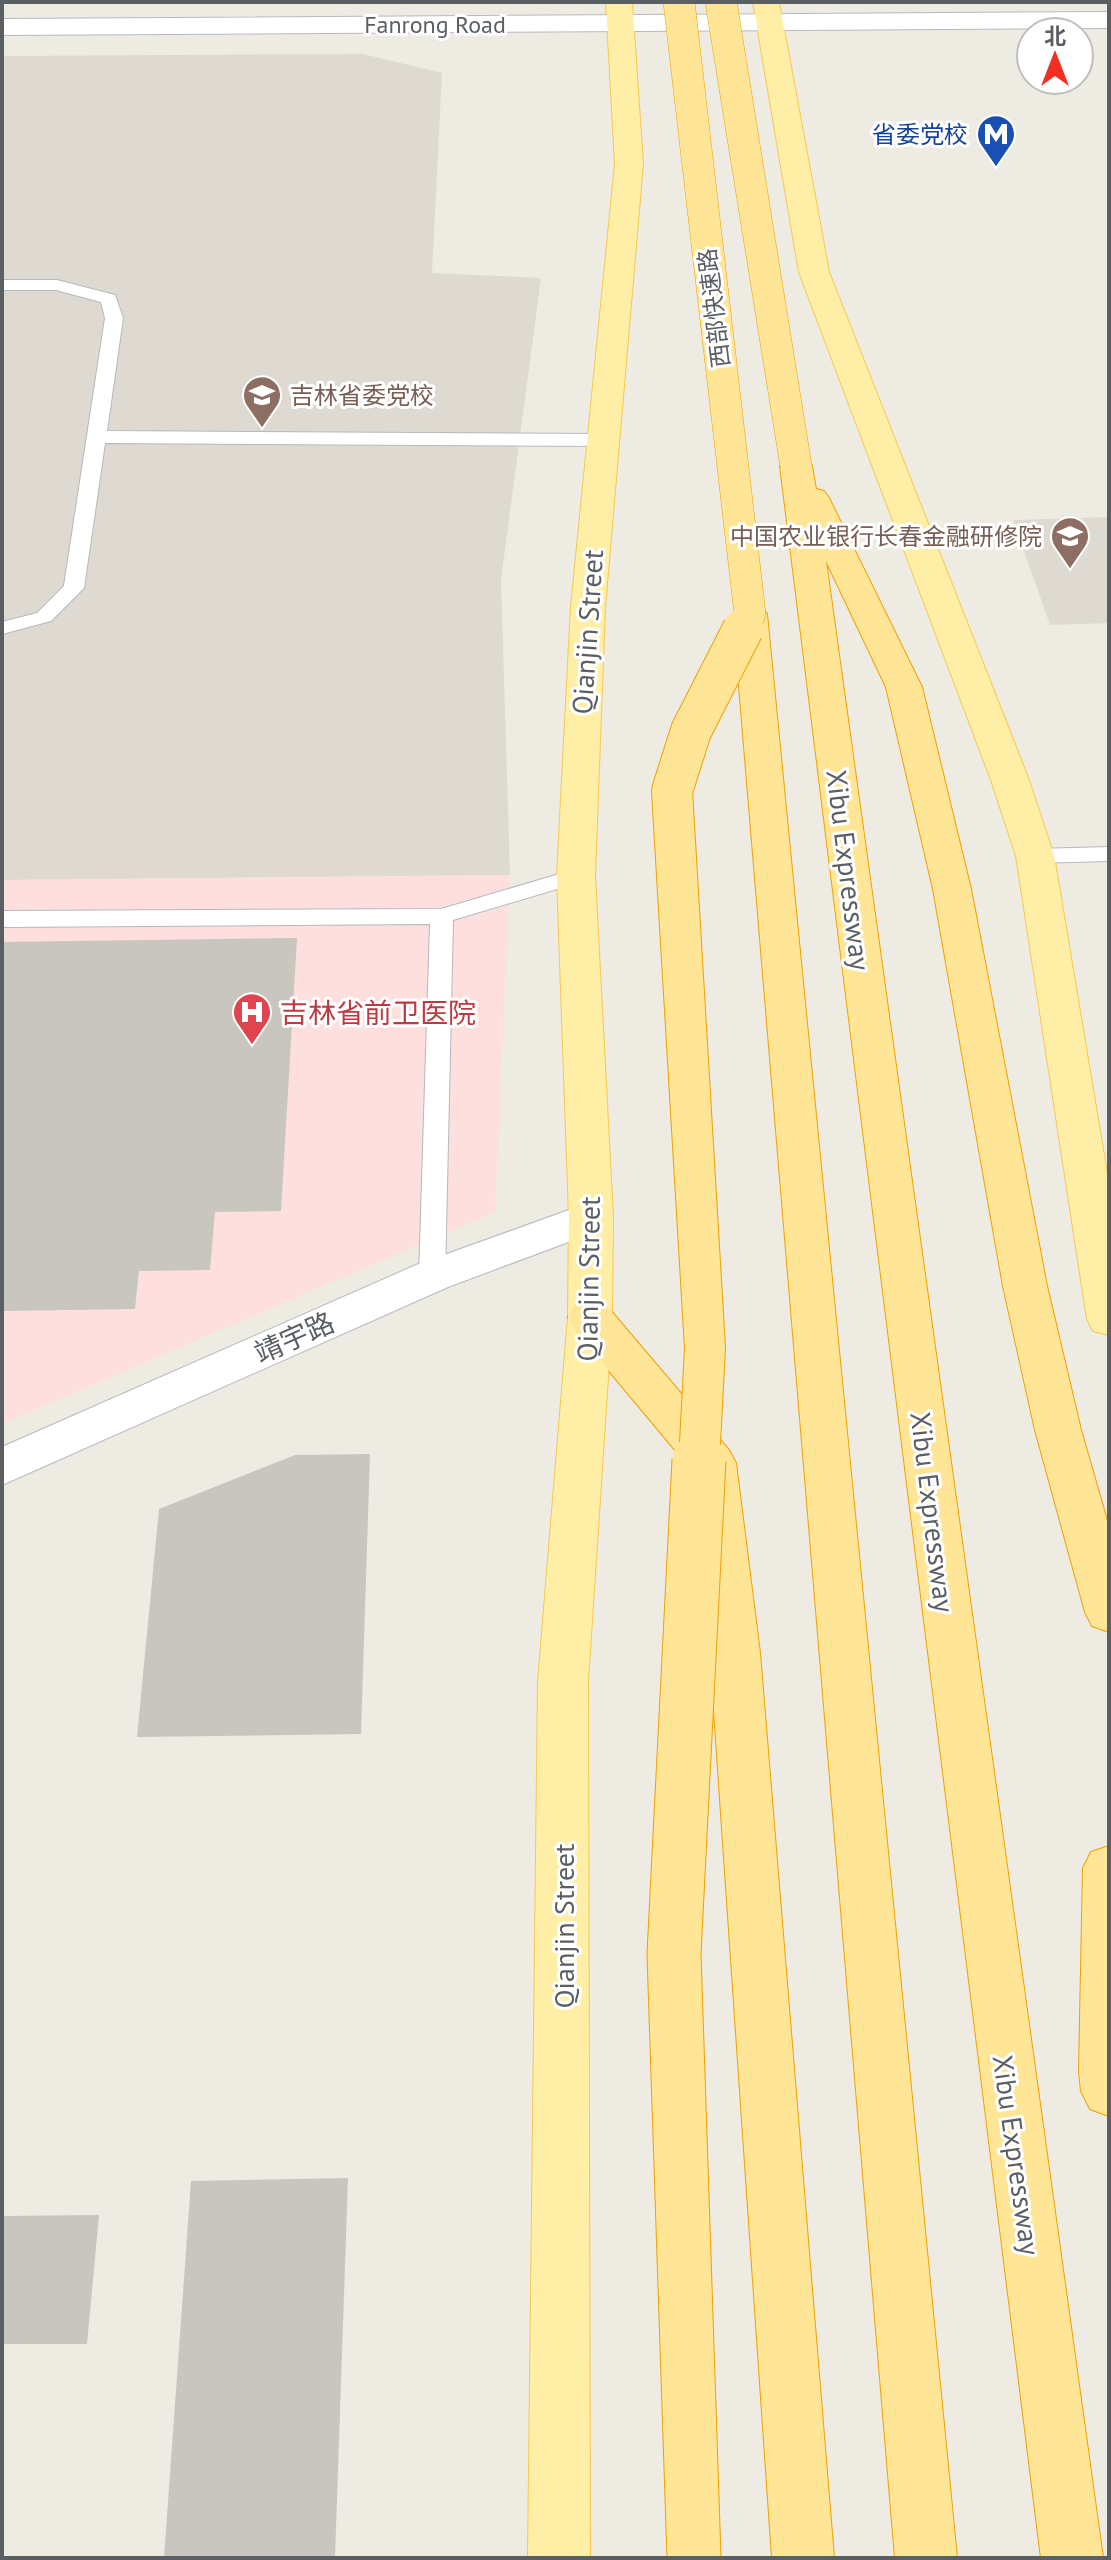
<svg xmlns="http://www.w3.org/2000/svg" width="1111" height="2560" font-family="'PT Sans','Noto Sans SC',sans-serif">
<rect width="100%" height="100%" fill="#eeebe2"/>
<g fill="#dedad1">
<path d="M363,54L442,73L432,273L541,278L501,580L510,875L2,880V56Z"/>
<path d="M1109,517V623L1050,625L1013,520Z"/>
</g>
<path fill="#fddfdd" d="M510,875L495,1212L2,1424V880Z"/>
<g fill="#c9c6bf">
<path d="M297,938L281,1211L215,1212L210,1270L139,1271L135,1309L2,1311V942Z"/>
<path d="M370,1454L361,1734L137,1737L159,1509L295,1455Z"/>
<path d="M348,2178L335,2558H164L191,2181Z"/>
<path d="M99,2215L87,2344H2V2216Z"/>
</g>
<g fill="none" stroke-linecap="round" stroke-linejoin="round">
<g stroke="#b5b9bd" stroke-width="2">
<g id="service">
<path d="M2,280H57L115,295L123,318L107,431L603,434L613,440L603,446L105,443L84,588L51,621L2,634V622L37,613L64,586L105,318L101,302L56,290H2Z"/>
<path d="M1109,847V861L1035,863L1027,861L1024,856L1027,851L1035,849Z"/>
<path d="M576,869L584,871L587,876L584,881L453,920L445,1276L441,1283L432,1285L423,1283L419,1276L430,924L2,927V911L441,909Z"/>
</g>
</g>
<g stroke="#b5b9bd" stroke-width="2">
<path id="minor" d="M591,1202L606,1206L613,1217L606,1228L448,1287L2,1485V1447L416,1265Z"/>
</g>
<g stroke="#b6bac0" stroke-width="2">
<path id="secondary" d="M1109,12V28L2,35V19Z"/>
</g>
<g stroke="#f9c650" stroke-width="2">
<g id="primary">
<path d="M606,2H632L643,164L605,607L595,876L613,1217L612,1317L588,1681L590,2558H528L538,1681L568,1317L569,1217L557,876L571,607L615,164Z"/>
<path d="M753,2H779L829,272L1029,780L1054,856L1109,1185V1335L1093,1331L1087,1319L1016,856L991,780L799,272Z"/>
</g>
</g>
<g stroke="#f0a000" stroke-width="2">
<g id="trunk">
<path d="M796,456L808,459L812,466L816,489L824,491L829,498L922,687L971,889L1047,1286L1081,1430L1109,1527V1632L1092,1626L1085,1612L1035,1430L1003,1286L933,889L886,687L826,561L1103,2558H1041L780,466L784,459Z"/>
<path d="M750,604L762,607L767,614L957,2558H895L733,614L738,607Z"/>
<path d="M590,1301L606,1305L729,1450L736,1463L760,1653L834,2558H772L710,1653L690,1468L574,1329L568,1317L574,1305Z"/>
<path d="M1109,1846V2116L1090,2109L1081,2091L1079,2072L1083,1868L1091,1852Z"/>
</g>
</g>
<use href="#service" fill="#fff" fill-rule="evenodd"/>
<use href="#minor" fill="#fff" fill-rule="evenodd"/>
<use href="#secondary" fill="#fff" fill-rule="evenodd"/>
<use href="#primary" fill="#ffefa6" fill-rule="evenodd"/>
<use href="#trunk" fill="#ffe697" fill-rule="evenodd"/>
<g stroke="#f0a000" stroke-width="32" stroke-linecap="butt">
<g id="trunk-bridge-far2">
<path d="M679,2L750,614L742,631"/>
<path d="M721,2L796,466"/>
</g>
</g>
<g stroke="#f0a000" stroke-width="42" stroke-linecap="butt">
<path id="trunk-bridge-far1" d="M699,1462L705,1348L672,791L691,731L743,629"/>
</g>
<g stroke="#f0a000" stroke-width="55" stroke-linecap="butt">
<path id="trunk-bridge" d="M694,2558L674,1954L699,1460"/>
</g>
<use href="#trunk-bridge-far2" stroke="#ffe697" stroke-width="31"/>
<use href="#trunk-bridge-far1" stroke="#ffe697" stroke-width="40"/>
<use href="#trunk-bridge" stroke="#ffe697" stroke-width="53"/>
</g>
<defs>
<g id="metro-pin" transform="scale(2)"><path d="M0 17L-7.5 6A9.5 9.5 0 1 1 7.5 6Z" fill="#1a4fb4" stroke="#fff"/><path d="M-5.5 5V-5H-3L0 0L3-5H5.5V5H3V-.5L0 4L-3-.5V5Z" fill="#fff"/></g>
<g id="university-pin" transform="scale(2)"><path d="M0 17L-7.5 6A9.5 9.5 0 1 1 7.5 6Z" fill="#8d6e63" stroke="#fff"/><path d="M0-5L7-2L0 1L-7-2ZM-4 1L0 2.5L4 1V4Q0 6-4 4Z" fill="#fff"/></g>
<g id="hospital-pin" transform="scale(2)"><path d="M0 17L-7.5 6A9.5 9.5 0 1 1 7.5 6Z" fill="#e0444e" stroke="#fff"/><path d="M-5-5h3v3.5h4V-5h3V5h-3V1.5h-4V5h-3Z" fill="#fff"/></g>
</defs>
<g fill-rule="evenodd">
<use href="#metro-pin" x="996" y="134"/>
<use href="#university-pin" x="262" y="395"/>
<use href="#university-pin" x="1070" y="536"/>
<use href="#hospital-pin" x="252" y="1012"/>
</g>
<g text-anchor="middle" dominant-baseline="central" stroke-width="6" stroke-linejoin="round" paint-order="stroke">
<g font-size="24" fill="#5a5f64" stroke="#fff">
<text x="435" y="24">Fanrong Road</text>
<text transform="translate(714 308) rotate(-97)">西部快速路</text>
</g>
<g font-size="24" fill="#164399" stroke="#fff" text-anchor="end">
<text x="968" y="134">省委党校</text>
</g>
<g font-size="24" fill="#785e54" stroke="#fff" text-anchor="start">
<text x="290" y="395">吉林省委党校</text>
<text x="1042" y="536" text-anchor="end">中国农业银行长春金融研修院</text>
</g>
<g font-size="28" fill="#5a5f64" stroke="#fff">
<text transform="translate(587 632) rotate(-86)">Qianjin Street</text>
<text transform="translate(849 870) rotate(83)">Xibu Expressway</text>
<text transform="translate(588 1279) rotate(-89)">Qianjin Street</text>
<text transform="translate(294 1337) rotate(-24)">靖宇路</text>
<text transform="translate(933 1512) rotate(83)">Xibu Expressway</text>
<text transform="translate(563 1926) rotate(-90)">Qianjin Street</text>
<text transform="translate(1017 2155) rotate(82)">Xibu Expressway</text>
</g>
<g font-size="28" fill="#be3a42" stroke="#fff" text-anchor="start">
<text x="280" y="1012">吉林省前卫医院</text>
</g>
</g>
<rect width="1111" height="2560" fill="none" stroke="#5a5f64" stroke-width="8"/>
<g transform="translate(1055 56)"><circle r="38" fill="#ffffff" stroke="#bdbfc1" stroke-width="2"/>
<path d="M0-6L14 30L0 20L-14 30Z" fill="#f32f23"/>
<text y="-12" font-size="22" font-weight="bold" text-anchor="middle" fill="#5a5f64">北</text>
</g>
</svg>
